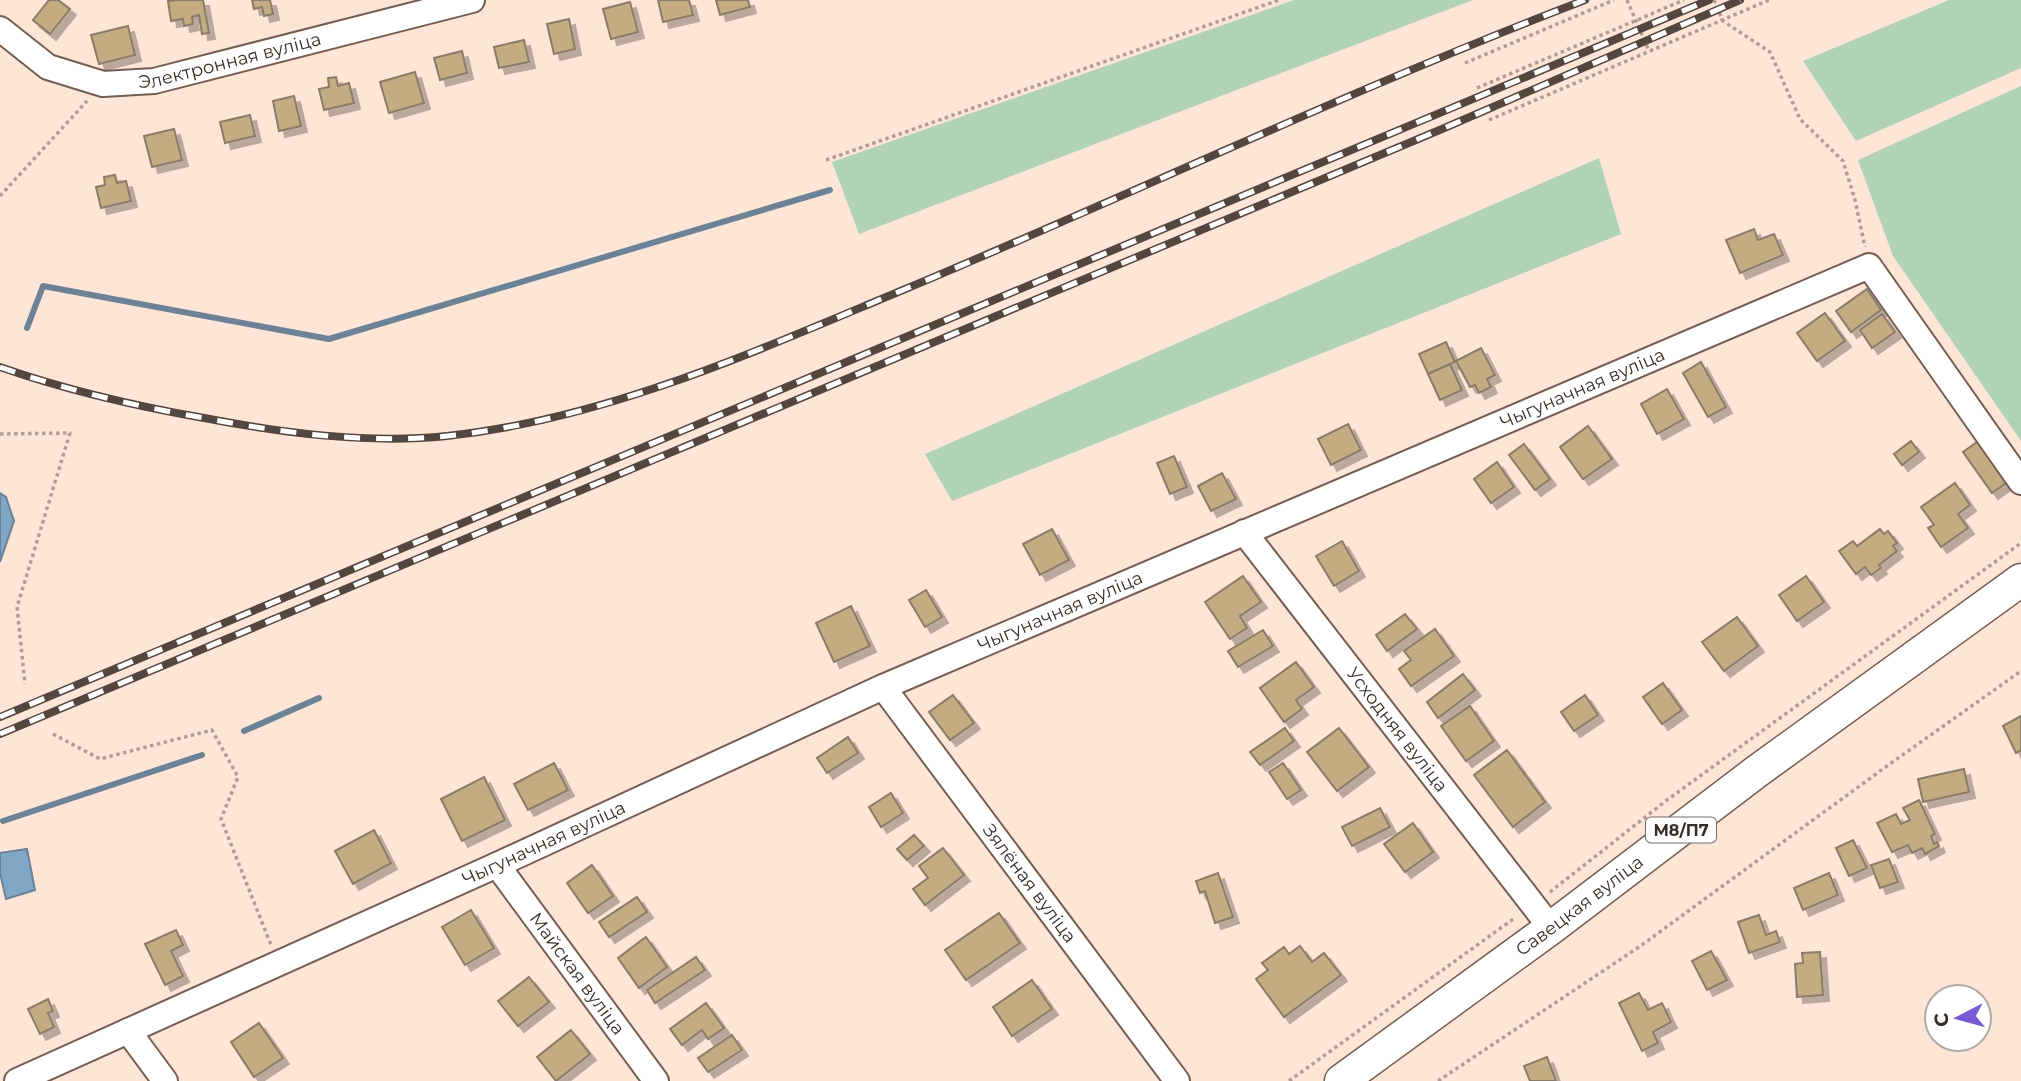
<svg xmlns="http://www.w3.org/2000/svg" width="2021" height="1081" font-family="Montserrat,sans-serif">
<defs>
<filter id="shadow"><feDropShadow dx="6" dy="6" stdDeviation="0" flood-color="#0004"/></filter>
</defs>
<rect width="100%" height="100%" fill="#ffe5d6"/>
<g fill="#b0d3b3">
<path d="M1294,0H1473L859,234L832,162Z"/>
<path d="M1949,0H2021V68L1856,141L1803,61Z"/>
<path d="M2021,86V441L1893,256L1858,160Z"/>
<path d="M1599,158L1621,234L952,501L925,454Z"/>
</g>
<g fill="#81a7c7" stroke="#6b8297" stroke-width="2">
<path d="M0,493L6,497L14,521L0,562Z"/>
<path d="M27,849L35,890L6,899L0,873V853Z"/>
</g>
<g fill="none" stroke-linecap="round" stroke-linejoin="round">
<g stroke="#6b8297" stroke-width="6">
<path d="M27,328L43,286L329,339L830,190"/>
<path d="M244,731L319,698"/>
<path d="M3,821L202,755"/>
</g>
</g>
<g fill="#c4ab82" stroke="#897b67" stroke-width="2" filter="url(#shadow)">
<path d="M49,0H58L70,9L50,34L33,20Z"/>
<path d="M176,0H203L209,33L202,34L199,15L192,17L193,24L184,26L183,19L171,21L168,1Z"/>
<path d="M252,0H270L273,14L264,16L262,7L254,9Z"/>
<path d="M658,0H689L693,15L663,22Z"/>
<path d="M716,0H748L750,7L720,15Z"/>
<path d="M630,2L638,32L611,39L603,9Z"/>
<path d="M569,19L575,49L554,54L547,24Z"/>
<path d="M128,26L135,55L99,64L91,35Z"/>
<path d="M524,40L529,62L499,68L494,47Z"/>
<path d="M462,51L467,73L440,80L434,58Z"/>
<path d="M415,72L424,103L389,113L380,82Z"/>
<path d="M336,77L338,86L349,83L354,103L324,110L319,89L329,87L328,78Z"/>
<path d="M294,96L301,126L279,131L273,101Z"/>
<path d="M250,115L255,136L225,143L220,122Z"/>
<path d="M174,129L182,160L152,167L144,136Z"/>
<path d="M115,175L117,183L126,181L131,201L101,208L96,187L105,185L104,177Z"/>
<path d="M1754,229L1758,240L1774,234L1783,255L1740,273L1726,240Z"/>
<path d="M1867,289L1881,310L1851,332L1836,311Z"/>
<path d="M1825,313L1845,341L1817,361L1797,333Z"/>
<path d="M1882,314L1895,332L1872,348L1860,330Z"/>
<path d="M1446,342L1455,362L1428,374L1419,354Z"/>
<path d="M1481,348L1495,375L1487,379L1491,387L1479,393L1475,385L1470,387L1456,361Z"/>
<path d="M1701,362L1726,407L1708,417L1683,373Z"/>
<path d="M1450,364L1462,390L1440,400L1428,374Z"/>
<path d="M1667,389L1684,419L1657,434L1641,404Z"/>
<path d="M1348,424L1361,450L1331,465L1318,439Z"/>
<path d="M1588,426L1612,459L1583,479L1560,447Z"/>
<path d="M1980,440L2009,481L1992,493L1963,452Z"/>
<path d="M1911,441L1919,452L1902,465L1894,454Z"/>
<path d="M1524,444L1550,479L1535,490L1509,455Z"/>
<path d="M1174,456L1187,487L1170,494L1157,463Z"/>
<path d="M1497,462L1514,487L1491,503L1474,479Z"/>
<path d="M1222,473L1236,499L1211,511L1198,486Z"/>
<path d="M1955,483L1970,505L1958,514L1968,528L1941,547L1928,528L1934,525L1921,507Z"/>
<path d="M1052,529L1069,560L1040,575L1023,544Z"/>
<path d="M1880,529L1884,534L1888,531L1897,543L1893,546L1897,551L1879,565L1881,568L1871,575L1865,567L1856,574L1839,551L1853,541L1857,546Z"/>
<path d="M1342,541L1359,571L1334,586L1316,556Z"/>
<path d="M1243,576L1261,602L1240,616L1247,628L1230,639L1205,602Z"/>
<path d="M1806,576L1824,602L1797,621L1779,595Z"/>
<path d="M926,590L942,617L925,627L909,600Z"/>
<path d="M851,606L870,646L834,662L816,623Z"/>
<path d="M1405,614L1417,629L1387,651L1376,635Z"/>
<path d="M1737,617L1758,646L1724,671L1702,642Z"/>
<path d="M1435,629L1454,656L1411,686L1399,669L1411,660L1404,651Z"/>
<path d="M1263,630L1273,646L1238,667L1228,651Z"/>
<path d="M1296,662L1314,687L1296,700L1302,709L1284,722L1260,688Z"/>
<path d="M1463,674L1475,690L1438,718L1427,702Z"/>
<path d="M1663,683L1682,710L1662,724L1643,697Z"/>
<path d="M953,695L974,723L950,740L929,712Z"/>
<path d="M1585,695L1598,715L1574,731L1561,712Z"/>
<path d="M1470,706L1494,741L1466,761L1441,726Z"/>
<path d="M2021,716V750L2016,753L2003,726Z"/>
<path d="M1285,728L1294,741L1260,765L1250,752Z"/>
<path d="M1339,728L1369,767L1337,791L1307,752Z"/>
<path d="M848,737L858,753L827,773L817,758Z"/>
<path d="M1507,750L1545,802L1513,827L1474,775Z"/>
<path d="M554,763L568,790L528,810L514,784Z"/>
<path d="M1283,763L1301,790L1287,799L1269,772Z"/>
<path d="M1964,769L1969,792L1923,802L1918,779Z"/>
<path d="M484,777L505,820L462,841L441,799Z"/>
<path d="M891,793L903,813L881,827L869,807Z"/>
<path d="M1919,800L1935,834L1931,836L1934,844L1937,842L1939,846L1925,854L1922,848L1912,853L1908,845L1892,852L1877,823L1896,814L1901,824L1910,820L1903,808Z"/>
<path d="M1380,808L1390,827L1352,846L1342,827Z"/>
<path d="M1413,823L1433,852L1405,872L1384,844Z"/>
<path d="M374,830L391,863L353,884L335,851Z"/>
<path d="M914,835L924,846L907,860L897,849Z"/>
<path d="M1853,840L1867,868L1849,876L1836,848Z"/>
<path d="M943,848L964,875L925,905L913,889L928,878L919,866Z"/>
<path d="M1889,859L1898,882L1880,888L1871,865Z"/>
<path d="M592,865L613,896L588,913L567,883Z"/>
<path d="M1218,873L1233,917L1215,923L1205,891L1200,893L1196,881Z"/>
<path d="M1829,873L1838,895L1803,910L1794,888Z"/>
<path d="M637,897L647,912L609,937L599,922Z"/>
<path d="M471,910L494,948L465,965L442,927Z"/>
<path d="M999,913L1020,943L966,980L945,950Z"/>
<path d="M1759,915L1766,935L1776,931L1780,942L1749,953L1738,922Z"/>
<path d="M176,930L183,945L171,951L183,976L165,985L145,944Z"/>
<path d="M646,937L667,967L639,988L618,958Z"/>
<path d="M1300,946L1312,962L1324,953L1341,975L1284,1017L1256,979L1268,970L1262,963L1284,947L1289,954Z"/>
<path d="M1711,951L1727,980L1707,990L1692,961Z"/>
<path d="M1820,952L1823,995L1797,997L1795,964L1803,963L1802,953Z"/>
<path d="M696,957L705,970L655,1003L647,990Z"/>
<path d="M529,977L549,1002L518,1026L498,1001Z"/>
<path d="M1032,980L1052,1009L1012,1036L993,1007Z"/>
<path d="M1639,993L1648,1010L1662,1003L1671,1022L1653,1032L1658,1043L1642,1051L1619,1003Z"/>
<path d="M48,999L53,1011L48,1013L54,1027L40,1034L28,1009Z"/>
<path d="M706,1003L724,1028L708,1039L702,1030L682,1045L670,1029Z"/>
<path d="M259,1023L283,1058L254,1077L231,1042Z"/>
<path d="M571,1030L590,1054L556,1081L537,1057Z"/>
<path d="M732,1035L742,1050L708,1072L698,1058Z"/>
<path d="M1547,1057L1556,1081H1530L1524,1066Z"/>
</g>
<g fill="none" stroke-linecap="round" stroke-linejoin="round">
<g stroke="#745e52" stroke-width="28">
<g id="minor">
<path id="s1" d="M0,29L48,67L103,84L154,81L472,0"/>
<path id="s2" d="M1244,532L1551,928"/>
<path id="s3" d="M883,687L1177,1081"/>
<path id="s4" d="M497,865L656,1081"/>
<path d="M128,1031L165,1081"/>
<path id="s5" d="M17,1081L497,865L883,687L1869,266L2021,482"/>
</g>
</g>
<g stroke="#745e52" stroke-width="35">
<g id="major">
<path id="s6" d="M1341,1081L1551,928L1756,772L2021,580"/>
</g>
</g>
<g stroke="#b19d92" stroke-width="3.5" stroke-dasharray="3.5 3.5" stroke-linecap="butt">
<path d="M1627,0L1649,51"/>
<path d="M1714,0L1723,21L1770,52L1800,119L1843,161L1855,200L1865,247"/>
<path d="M1465,63L1614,0"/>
<path d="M1477,88L1684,0"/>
<path d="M1489,120L1769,0"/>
<path d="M826,160L1279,0"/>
<path d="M0,196L87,101"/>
<path d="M0,434L70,433L17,607L25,684"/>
<path d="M53,734L100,759L212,730L238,777L221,819L271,945"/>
<path d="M1550,892L1667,800L2021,543"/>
<path d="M1289,1081L1516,917"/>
<path d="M1438,1081L1639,947L1887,766L2021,671"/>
</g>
<use href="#minor" stroke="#fff" stroke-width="24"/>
<use href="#major" stroke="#fff" stroke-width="32"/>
<g stroke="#52463f" stroke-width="8">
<g id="rail">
<path d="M0,367C66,390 135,406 204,418C283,433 367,444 447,436C607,419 756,351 903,290C1131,195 1354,88 1585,0"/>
<path d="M0,717L1709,0"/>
<path d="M0,734L1442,129L1740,0"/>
</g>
</g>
<use href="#rail" stroke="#fff" stroke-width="5" stroke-dasharray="16" stroke-linecap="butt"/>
</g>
<g text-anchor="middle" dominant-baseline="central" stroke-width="5" stroke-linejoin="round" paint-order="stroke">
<rect fill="#fff" stroke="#736c68" stroke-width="2" x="1646" y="817.5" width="70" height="25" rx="5"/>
<g font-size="16" font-weight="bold" fill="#372d27">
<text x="1681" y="830">М8/П7</text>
</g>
<g font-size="18" fill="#372d27" stroke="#fff">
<text stroke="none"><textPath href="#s1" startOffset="248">Электронная вуліца</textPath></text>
<text stroke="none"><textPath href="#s5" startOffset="1712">Чыгуначная вуліца</textPath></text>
<text stroke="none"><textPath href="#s5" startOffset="1144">Чыгуначная вуліца</textPath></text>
<text stroke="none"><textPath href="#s2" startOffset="250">Усходняя вуліца</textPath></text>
<text stroke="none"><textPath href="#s5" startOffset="578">Чыгуначная вуліца</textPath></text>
<text stroke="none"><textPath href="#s3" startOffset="245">Зялёная вуліца</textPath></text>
<text stroke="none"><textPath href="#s6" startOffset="296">Савецкая вуліца</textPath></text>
<text stroke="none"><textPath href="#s4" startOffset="135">Майская вуліца</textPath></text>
</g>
</g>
<g transform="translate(1958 1018) rotate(264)"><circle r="33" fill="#ffffff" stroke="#afaba9" stroke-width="2"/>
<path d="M0-5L12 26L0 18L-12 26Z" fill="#775ad4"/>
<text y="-10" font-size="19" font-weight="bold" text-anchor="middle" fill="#372d27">С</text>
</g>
</svg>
